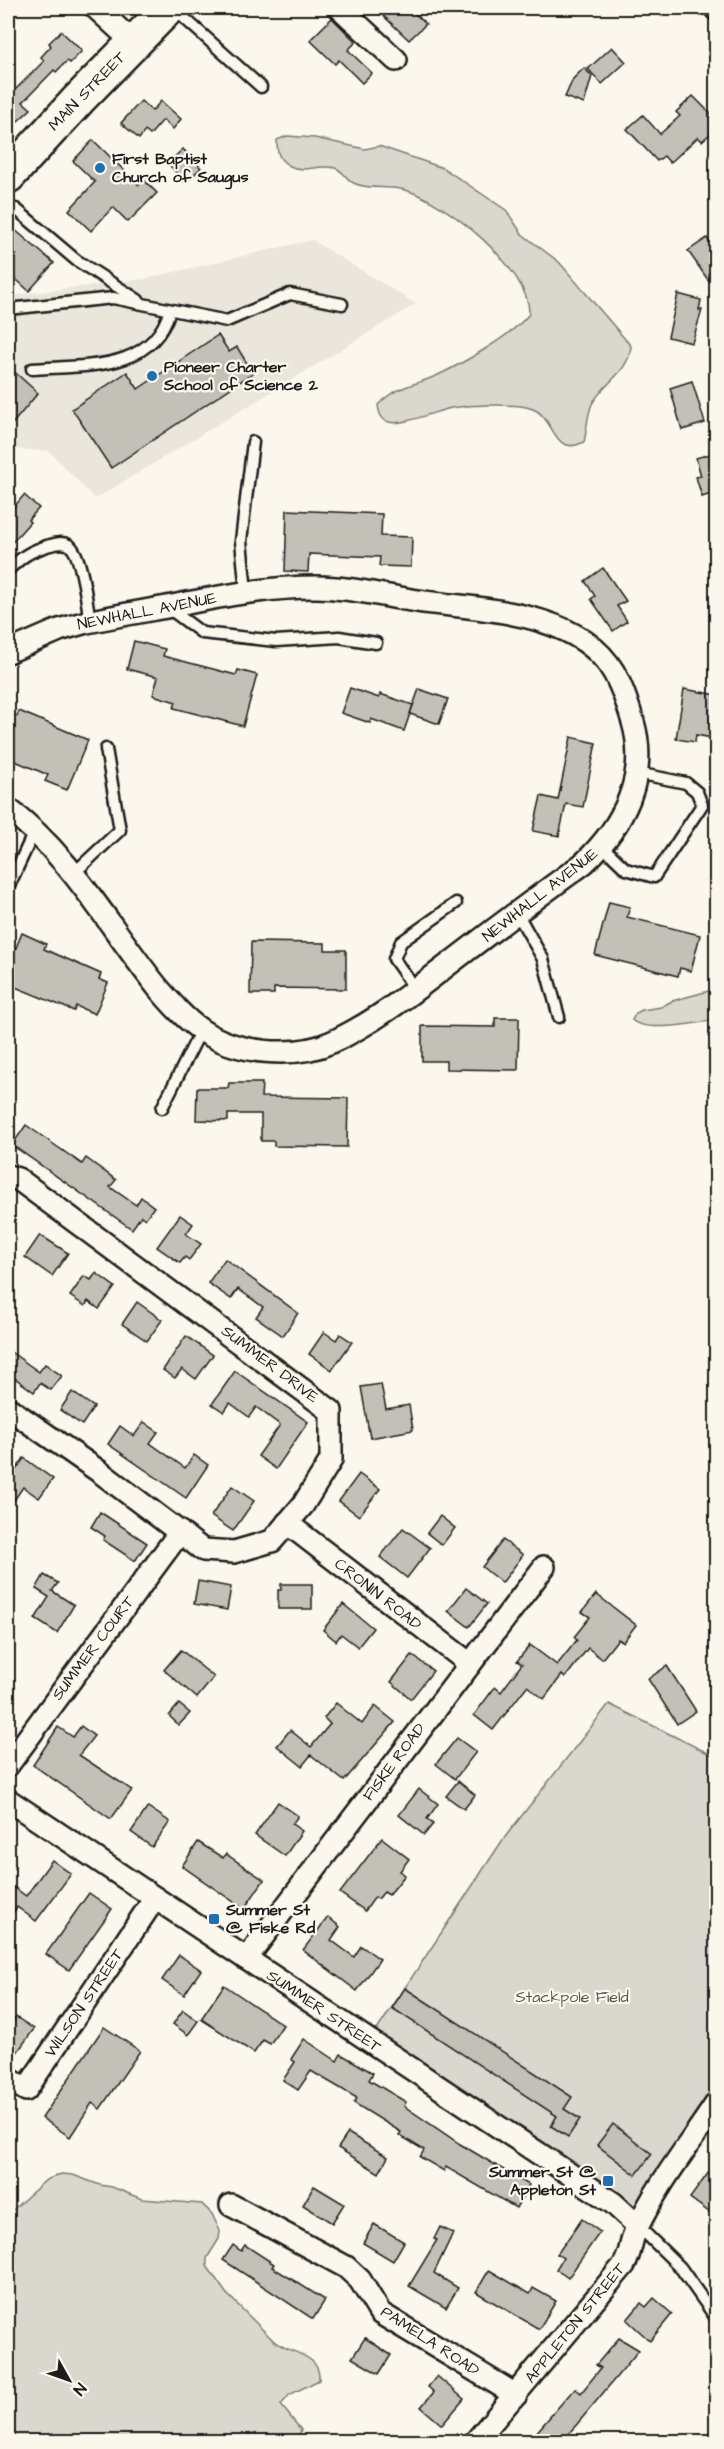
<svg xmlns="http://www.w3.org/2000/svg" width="724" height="2449" font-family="'Architects Daughter',sans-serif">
<rect width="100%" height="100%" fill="#fbf7ec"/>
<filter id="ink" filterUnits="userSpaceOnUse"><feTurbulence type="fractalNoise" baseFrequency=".0167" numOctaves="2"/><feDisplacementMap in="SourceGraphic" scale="12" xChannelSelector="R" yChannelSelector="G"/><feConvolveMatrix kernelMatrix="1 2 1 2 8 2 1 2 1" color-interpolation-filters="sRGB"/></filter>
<g filter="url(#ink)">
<path fill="#eae6dc" d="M312,240L416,304L95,499L49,451L8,449V296L144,279Z"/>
<g fill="#dad7ce" stroke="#7b7a75" stroke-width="1.5">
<path d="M287,136L315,138L365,149L379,146L443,168L506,210L522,234L559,262L631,346C629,373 604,382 592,404C587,415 587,430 584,442C554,457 555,422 537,411C524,404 502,405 488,405C476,405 463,406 451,408C436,411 402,426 389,422C381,420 379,413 378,405C397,385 413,386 436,376C460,365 513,335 529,314C531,270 446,201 405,190C389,185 371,190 356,184C346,181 345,171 335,168C318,164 304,173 290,166C278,160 277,152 277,140Z"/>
<path d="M716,989V1020C698,1023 644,1033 632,1020L636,1013L642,1010L661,1007L672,1001Z"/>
<path d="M609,1704L716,1757V2094L636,2212L373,2036L502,1841Z"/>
<path d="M61,2174L73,2175L100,2185L112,2187L142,2199L202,2204L212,2214L220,2231L219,2239L207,2258V2266L226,2293L274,2341C289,2354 321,2353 319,2380L289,2395L281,2405L301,2430L297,2441H8V2214L46,2180Z"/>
</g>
<g fill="#c3c0b8" stroke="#1c1c1c" stroke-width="1.5">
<path d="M375,8H409L426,24L409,40Z"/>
<path d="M332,18L356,42L348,50L372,73L362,83L339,60L335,64L310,40Z"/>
<path d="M61,31L82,51L70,63L67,61L56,72L54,70L23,102L31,109L18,121L11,114L8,118V87L13,92L44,61L41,57L51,46L49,43Z"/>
<path d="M612,47L626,62L602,84L588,69Z"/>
<path d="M584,68L592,76L584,104L565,97L573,79Z"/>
<path d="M693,96L717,120V128L702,141L698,137L670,163L664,156L657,161L627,129L643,115L660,134L680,116L676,112Z"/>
<path d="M141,101L152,111L161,101L181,119L173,129L163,120L150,135L145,131L139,139L121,123Z"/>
<path d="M93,140L139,185L144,180L157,193L128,222L113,207L91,231L69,210L95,182L73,161Z"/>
<path d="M183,149L201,168L185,183L168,163Z"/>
<path d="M8,224L54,263L29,291L8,272Z"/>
<path d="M707,238L711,244L717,240V274L708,280L688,251Z"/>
<path d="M678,294L701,300L699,310H702L692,343L668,337Z"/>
<path d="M218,335L229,352L237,347L253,373L111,468L72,409L127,372L138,389Z"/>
<path d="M8,366L38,393L8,429Z"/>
<path d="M692,381L705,423L682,430L670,388Z"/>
<path d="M717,452V492L702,497L696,477L701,476L696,458Z"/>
<path d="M24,495L39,508L28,520L30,522L8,547V514Z"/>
<path d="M287,510L382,514L381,536L412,537L411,567L379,566L380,557L309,554L308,572L285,571Z"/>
<path d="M603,568L626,601L617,606L627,621L613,631L591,599L595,596L585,581Z"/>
<path d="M134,641L165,649L163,656L236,675L238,670L257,675L243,726L174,708L176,702L153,695L158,677L127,669Z"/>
<path d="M350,688L379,698L380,694L413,705L404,731L371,719L370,723L341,713Z"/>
<path d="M419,689L448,699L439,724L410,714Z"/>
<path d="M684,689L717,695V739L696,735L695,742L676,739Z"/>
<path d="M19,711L88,740L67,790L45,781L48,775L8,758V712L17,716Z"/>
<path d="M571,737L596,743L583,807L566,804L559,836L533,831L541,796L558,800Z"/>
<path d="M609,902L630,907L627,917L700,935L691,971L680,968L678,976L595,955Z"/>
<path d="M22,933L46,944L44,949L101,974L99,979L108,983L95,1014L76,1006L74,1011L8,984V967Z"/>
<path d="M251,942L325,943V950H346V989L274,988V994H250Z"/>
<path d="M495,1018H519L518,1070L446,1069V1061H422V1026L495,1027Z"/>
<path d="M229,1083H262L261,1097L348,1098L347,1147L274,1146V1141H261V1114H228V1121L196,1120L197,1088H228Z"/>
<path d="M26,1125L82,1164L86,1158L116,1180L110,1187L136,1205L141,1197L154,1207L145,1219L141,1216L132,1229L12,1145Z"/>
<path d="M180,1215L193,1224L186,1234L201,1244L189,1260L185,1257L180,1263L157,1247Z"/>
<path d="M40,1235L68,1253L52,1276L25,1257Z"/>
<path d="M225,1259L298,1313L283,1336L256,1317L263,1307L238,1289L231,1299L208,1283Z"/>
<path d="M96,1273L115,1287L99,1309L88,1301L85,1306L70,1296L84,1276L91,1280Z"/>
<path d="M137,1302L162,1320L147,1341L122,1324Z"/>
<path d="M324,1332L336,1340L340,1334L352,1342L332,1370L309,1354Z"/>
<path d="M186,1336L213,1355L196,1379L182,1369L175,1378L163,1370Z"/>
<path d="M8,1350L39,1372L45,1364L62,1376L51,1390L40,1383L34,1392L8,1373Z"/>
<path d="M235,1371L308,1422L276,1469L258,1456L280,1425L256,1407L249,1417L230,1403L224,1412L212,1404Z"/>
<path d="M381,1384L386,1409L409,1405L413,1430L370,1438L361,1387Z"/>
<path d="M72,1392L94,1407L82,1425L60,1410Z"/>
<path d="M144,1422L158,1432L150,1443L185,1468L194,1455L208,1465L186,1498L108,1444L120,1426L134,1436Z"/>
<path d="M24,1458L53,1479L39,1498L23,1487L8,1509V1482Z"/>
<path d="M359,1474L380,1489L359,1516L339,1501Z"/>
<path d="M232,1486L254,1501L233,1531L211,1516Z"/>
<path d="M100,1512L147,1543L135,1561L103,1540L105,1536L91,1527Z"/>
<path d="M440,1516L455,1528L442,1545L427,1533Z"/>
<path d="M403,1528L430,1548L407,1578L380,1557Z"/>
<path d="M503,1540L523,1555L502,1583L482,1567Z"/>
<path d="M44,1575L58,1583L52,1591L74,1605L57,1633L35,1619L49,1597L36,1589Z"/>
<path d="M198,1581L231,1587L227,1610L194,1604Z"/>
<path d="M281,1584H312V1609H278V1590H281Z"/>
<path d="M466,1588L487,1604L469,1627L448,1611Z"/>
<path d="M596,1594L636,1625L623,1642L618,1639L602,1659L588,1648L565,1678L562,1675L544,1699L527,1686L493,1730L474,1715L495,1687L501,1692L522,1664L517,1661L530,1645L557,1665L577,1640L574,1637L590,1617L582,1612Z"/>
<path d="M343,1604L373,1628L358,1647L341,1634L336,1641L323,1630Z"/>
<path d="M181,1650L214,1677L197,1698L164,1670Z"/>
<path d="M412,1655L433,1671L411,1699L391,1682Z"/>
<path d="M667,1666L696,1711L677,1724L648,1679Z"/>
<path d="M336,1703L362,1724L375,1706L395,1722L344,1781L311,1755L302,1766L277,1746L290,1730L311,1747L330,1724L324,1718Z"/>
<path d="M179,1704L190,1713L179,1725L169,1716Z"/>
<path d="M81,1726L94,1736L79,1755L132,1790L111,1819L33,1765L58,1727L73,1737Z"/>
<path d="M457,1738L476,1752L455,1779L436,1764Z"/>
<path d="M458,1781L475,1795L464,1809L446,1796Z"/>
<path d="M419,1789L438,1804L427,1819L433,1824L424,1835L399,1815Z"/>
<path d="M278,1802L298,1816L292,1824L302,1831L285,1856L255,1835Z"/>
<path d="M148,1807L170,1822L152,1847L131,1832Z"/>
<path d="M382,1838L409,1859L400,1871L405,1875L389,1895L384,1892L378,1899L375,1897L365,1911L340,1893Z"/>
<path d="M198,1842L223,1858L226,1854L264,1880L244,1909L182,1866Z"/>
<path d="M52,1860L71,1874L36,1921L17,1907L8,1920V1883L26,1896Z"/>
<path d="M89,1893L112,1909L69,1970L46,1954Z"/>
<path d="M328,1917L340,1927L331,1940L354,1957L361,1946L380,1959L357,1991L303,1950Z"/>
<path d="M179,1955L201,1970L184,1995L162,1980Z"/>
<path d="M224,1985L283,2025L270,2044L263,2040L254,2053L201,2019Z"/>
<path d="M405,1988L572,2097L564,2109L580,2119L568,2137L551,2126L557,2116L392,2008Z"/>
<path d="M183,2010L198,2021L188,2035L173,2024Z"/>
<path d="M16,2017L34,2029L16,2054L8,2048V2028Z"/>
<path d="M104,2027L140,2051L100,2109L92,2103L70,2137L42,2118Z"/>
<path d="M304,2039L337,2061L341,2054L373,2073L369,2080L406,2102L404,2106L460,2144L529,2185L516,2208L446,2167L444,2171L420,2157L424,2150L399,2135L401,2132L354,2103L357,2098L311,2071L298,2090L283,2080L295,2062L291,2059Z"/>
<path d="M613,2124L652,2154L636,2175L597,2145Z"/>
<path d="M348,2133L388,2157L379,2173L338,2148Z"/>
<path d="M717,2161V2218L690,2198Z"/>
<path d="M314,2186L344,2204L332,2223L303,2205Z"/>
<path d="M582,2219L600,2232L568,2278L556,2269L563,2258L557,2254Z"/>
<path d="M374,2224L404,2242L393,2261L363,2243Z"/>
<path d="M440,2227L453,2233L434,2273L458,2288L446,2308L409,2286L437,2240L434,2239Z"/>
<path d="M233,2245L241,2251L245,2245L274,2264L272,2267L325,2300L313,2319L223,2260Z"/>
<path d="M489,2270L530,2294L533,2288L556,2301L539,2329L476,2292Z"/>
<path d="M654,2298L672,2314L650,2341L627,2320L641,2303L646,2307Z"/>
<path d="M365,2338L391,2355L379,2374L352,2358Z"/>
<path d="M619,2338L639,2350L578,2423L561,2442H528L575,2388L581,2393L601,2368L596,2365Z"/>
<path d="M437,2376L464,2399L442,2425L421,2407L434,2392L428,2387Z"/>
</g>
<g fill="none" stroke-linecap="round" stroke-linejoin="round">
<g stroke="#1c1c1c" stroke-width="15">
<g id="lane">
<path d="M173,8L261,87"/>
<path d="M16,209L76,260L138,300"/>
<path d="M8,309L113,298L227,321L290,294L342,304"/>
<path d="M32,369C86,365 152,372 170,310"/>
<path d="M8,570C22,557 28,552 47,546C54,544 62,541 69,545C82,553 87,606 90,621"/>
<path d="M246,592L241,541L253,442"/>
<path d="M167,607L202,633L276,641L339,637L376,643"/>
<path d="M602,846L626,869L654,877L702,805L697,792L686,783L637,773"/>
<path d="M72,875L120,830L106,749"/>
<path d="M8,888L34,832"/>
<path d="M517,913L543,959L559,1017"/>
<path d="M415,989L394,959L401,942L456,903"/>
<path d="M162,1108L201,1030"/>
<path d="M638,2226L680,2267L716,2318"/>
</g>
</g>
<g stroke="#1c1c1c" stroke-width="26">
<g id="street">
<path d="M96,8L134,43"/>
<path d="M340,8L396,60"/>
<path d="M715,8L716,9"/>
<path d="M8,652L59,630L83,623C114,616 145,611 177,605C222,596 269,587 316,587C355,587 394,599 433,603C491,610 579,614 613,671C622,686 628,705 633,722C649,776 623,826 584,863C540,895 496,928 453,961C415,990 376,1022 332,1042C294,1059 237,1054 201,1030C185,1019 172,1004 159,989C111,930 70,854 8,809"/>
<path d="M8,1176L18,1179L331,1411V1460L303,1505L272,1541L234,1552L203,1550L100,1472L8,1408"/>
<path d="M287,1523L470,1664"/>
<path d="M8,1765L180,1532"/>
<path d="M8,1800L613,2203L638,2226"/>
<path d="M246,1959L544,1567"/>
<path d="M8,2078L26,2090L155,1898"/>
<path d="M231,2205L346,2267L360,2280L380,2313L516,2395"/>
<path d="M475,2442L624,2265C632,2251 630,2241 636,2230C657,2185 689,2145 716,2104"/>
</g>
</g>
<g stroke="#1c1c1c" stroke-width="38">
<path id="primary" d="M8,176L79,99L168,8"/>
</g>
<use href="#lane" stroke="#fbf7ec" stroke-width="10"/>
<use href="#street" stroke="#fbf7ec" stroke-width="21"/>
<use href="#primary" stroke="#fbf7ec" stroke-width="33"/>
</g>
</g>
<g fill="#1f6fb2" stroke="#fbf7ec" stroke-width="2">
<circle cx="100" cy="168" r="6"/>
<circle cx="152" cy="376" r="6"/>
<rect x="208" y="1913" width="12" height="12" rx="3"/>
<rect x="602" y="2175" width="12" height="12" rx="3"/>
</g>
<g text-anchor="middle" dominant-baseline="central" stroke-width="4.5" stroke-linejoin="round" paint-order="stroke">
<g font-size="16" fill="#1c1c1c" stroke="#fbf7ec">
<text transform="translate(87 91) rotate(-46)">MAIN STREET</text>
<text transform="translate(147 611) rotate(-11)">NEWHALL AVENUE</text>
<text transform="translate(540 895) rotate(-38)">NEWHALL AVENUE</text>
<text transform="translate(270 1364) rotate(37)">SUMMER DRIVE</text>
<text transform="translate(378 1594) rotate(38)">CRONIN ROAD</text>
<text transform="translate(93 1648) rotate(-53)">SUMMER COURT</text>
<text transform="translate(394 1762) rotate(-53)">FISKE ROAD</text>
<text transform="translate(84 2003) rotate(-56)">WILSON STREET</text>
<text transform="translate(324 2011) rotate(34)">SUMMER STREET</text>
<text transform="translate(575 2323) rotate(-51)">APPLETON STREET</text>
<text transform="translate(430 2341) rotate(33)">PAMELA ROAD</text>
</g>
<g font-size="16" font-weight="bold" fill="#1c1c1c" stroke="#fbf7ec" text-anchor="start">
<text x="112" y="159">First Baptist<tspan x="112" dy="18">Church of Saugus</tspan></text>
<text x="164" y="367">Pioneer Charter<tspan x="164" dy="18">School of Science 2</tspan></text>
<text x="226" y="1910">Summer St<tspan x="226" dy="18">@ Fiske Rd</tspan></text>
<text x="596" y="2172" text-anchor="end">Summer St @<tspan x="596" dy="18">Appleton St</tspan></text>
</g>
<g font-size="16" fill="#555451" stroke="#fbf7ec">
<text x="572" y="1997">Stackpole Field</text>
</g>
</g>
<rect width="724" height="2449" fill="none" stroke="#fbf7ec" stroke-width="30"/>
<rect x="15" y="15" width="694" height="2419" fill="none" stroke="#1c1c1c" stroke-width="2" filter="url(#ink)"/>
<g transform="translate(69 2380) rotate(130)" stroke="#fbf7ec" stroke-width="4.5" paint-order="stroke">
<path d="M0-4.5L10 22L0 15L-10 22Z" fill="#1c1c1c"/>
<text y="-9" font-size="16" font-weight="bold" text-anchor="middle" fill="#1c1c1c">N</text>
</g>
</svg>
